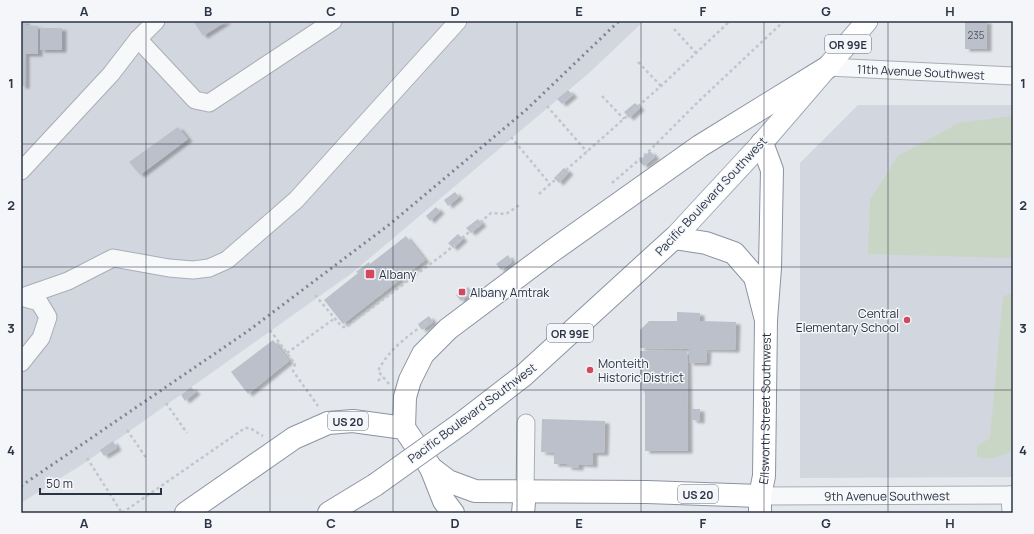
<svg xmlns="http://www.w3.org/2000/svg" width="1034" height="534" font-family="Manrope,sans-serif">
<defs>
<filter id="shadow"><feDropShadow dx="4.5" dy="2.5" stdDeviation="1" flood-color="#0004"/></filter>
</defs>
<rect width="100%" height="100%" fill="#e4e7ec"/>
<g fill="#d2d6de">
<path d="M21,21H644L589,73L352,273L86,462L21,503Z"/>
<path d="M858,105H1013V477L800,478V163Z"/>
</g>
<g fill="#c9d6c5">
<path d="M1013,116V258L868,254L870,200L898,156L959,123Z"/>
<path d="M1013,292V450C1000,457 992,460 977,457V446L990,438L1003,297Z"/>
</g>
<g fill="#bbc0ca" filter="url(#shadow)">
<path d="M21,21H25V25L38,26V54H25V86H21Z"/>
<path d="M196,21H227L203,36L194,22Z"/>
<rect x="965" y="21" width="22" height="28"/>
<rect x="40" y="28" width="22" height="22"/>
<path d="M568,90L573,95L562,104L557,99Z"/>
<path d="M635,103L640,108L629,118L624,112Z"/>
<path d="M178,127L188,139L140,175L129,162Z"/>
<path d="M650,151L655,157L644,166L639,161Z"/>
<path d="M564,168L569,172L559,183L554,178Z"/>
<path d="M455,192L459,197L448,206L444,200Z"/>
<path d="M436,207L440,211L430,221L426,216Z"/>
<path d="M478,219L482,224L471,233L466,228Z"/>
<path d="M458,234L463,239L453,248L448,243Z"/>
<path d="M406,236L425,260L343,324L324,300L358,273L356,272L369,262L370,264Z"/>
<path d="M508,255L512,262L501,270L496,264Z"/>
<path d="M468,287L472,292L461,301L456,295Z"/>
<path d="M677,312L700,313V321L736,322L735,350L640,348V330L649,321H677Z"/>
<path d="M429,316L433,322L422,330L418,324Z"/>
<path d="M273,340L289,361L248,394L231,372Z"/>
<path d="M689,350H707L706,363H689Z"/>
<path d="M640,351H687L688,451H645V390H640Z"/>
<path d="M191,387L196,392L185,401L181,395Z"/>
<path d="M692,409H700V421L692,420Z"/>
<path d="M542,419L605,421L604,453H593V465L579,464V468L567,467V464H554V453L541,452Z"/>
<path d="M113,441L117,448L104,456L100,450Z"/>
</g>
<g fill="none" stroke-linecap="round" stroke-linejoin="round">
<g stroke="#a9aeb7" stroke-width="19">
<g id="minor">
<path d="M138,39L195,100L209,103L333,21"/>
<path id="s1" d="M828,67L1013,76"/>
<path d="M21,171L111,74L138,39L156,21"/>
<path d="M21,297L39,302L48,317L41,338L21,363"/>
<path d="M22,297L68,281L113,258L169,268L193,270L209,268L227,260L296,200L458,21"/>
<path d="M525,492L526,423"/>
<path d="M1010,495L1011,513"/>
<path id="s2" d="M760,496L1013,495"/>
</g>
</g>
<g stroke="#a3abb8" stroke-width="23">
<path id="major" d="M674,238L762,143L867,21"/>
</g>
<g stroke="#8b94a3" stroke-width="24">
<g id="highway">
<path d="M462,423L524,375L674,238L706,243L734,253L755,277L766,320"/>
<path d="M404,428L405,397L410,380L423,354L448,329L552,251L700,146L828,67"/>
<path d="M431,468L444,501L453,513"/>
<path d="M186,513L294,438L328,423L353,421L404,428L431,468L448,481L475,491L647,492L760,496"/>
<path d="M329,513L375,485"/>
<path d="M523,513L525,492"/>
<path id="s3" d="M760,513V496L764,476L766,320L770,268L772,170L762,143"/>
</g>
</g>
<g stroke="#c2c5cb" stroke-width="2.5" stroke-dasharray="3 3" stroke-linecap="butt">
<path d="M674,29L696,53"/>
<path d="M638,62L661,86"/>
<path d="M602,96L624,119"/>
<path d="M547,106L587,152"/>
<path d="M511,137L550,184"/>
<path d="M612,183L647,153L698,102L784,21"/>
<path d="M539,194L661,86L730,21"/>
<path d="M315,295L342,327H346L445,253L491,213L506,214L521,204"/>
<path d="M270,330L295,364L293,371L318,406"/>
<path d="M287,353L335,318"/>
<path d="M378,381L382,376"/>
<path d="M389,384L378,371C388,350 408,336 427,322"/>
<path d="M166,403L187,433"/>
<path d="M127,430L147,459"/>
<path d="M87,458L122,513"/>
<path d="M122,513L245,428H250L263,436"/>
</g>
<use href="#minor" stroke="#f7f8fa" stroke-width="17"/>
<use href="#major" stroke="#fff" stroke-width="21"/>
<use href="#highway" stroke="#fff" stroke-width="22"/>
<path stroke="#7d8696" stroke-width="3" stroke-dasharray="2 4" stroke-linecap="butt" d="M21,486L248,331L390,224L526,110L619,21"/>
<g stroke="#8b94a3" stroke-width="24" stroke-linecap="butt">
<path id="highway-bridge" d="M375,485L462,423"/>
</g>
<use href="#highway-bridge" stroke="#fff" stroke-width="22"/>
</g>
<path fill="none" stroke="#2b3445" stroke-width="1" stroke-opacity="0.55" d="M146,21V513M270,21V513M393,21V513M517,21V513M641,21V513M764,21V513M888,21V513M21,144H1013M21,267H1013M21,390H1013"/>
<g fill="#d1495b" stroke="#f4f6f9" stroke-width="1.5">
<rect x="365" y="269" width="10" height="10" rx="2"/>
<rect x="458" y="288" width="8" height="8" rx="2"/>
<circle cx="907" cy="320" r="4"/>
<circle cx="590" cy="370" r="4"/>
</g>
<g text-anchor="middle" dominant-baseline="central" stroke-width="3" stroke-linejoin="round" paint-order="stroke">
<g font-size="10" fill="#4f5766">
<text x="976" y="35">235</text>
</g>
<g fill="#f4f6f9" stroke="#676e7b" stroke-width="1">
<rect x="825" y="35" width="46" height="18" rx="3"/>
<rect x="547" y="324" width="46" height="18" rx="3"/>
<rect x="328" y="412" width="40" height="18" rx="3"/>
<rect x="678" y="485" width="40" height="18" rx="3"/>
</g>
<g font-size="11" font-weight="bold" fill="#2b3445">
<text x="848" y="44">OR 99E</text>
<text x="570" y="333">OR 99E</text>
<text x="348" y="421">US 20</text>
<text x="698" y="494">US 20</text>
</g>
<g font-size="12" fill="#2b3445" stroke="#f4f6f9">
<text stroke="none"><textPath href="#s1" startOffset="93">11th Avenue Southwest</textPath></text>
<text transform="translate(711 196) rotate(-47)">Pacific Boulevard Southwest</text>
<text stroke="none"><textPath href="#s3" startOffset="105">Ellsworth Street Southwest</textPath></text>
<text transform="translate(472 413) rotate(-37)">Pacific Boulevard Southwest</text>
<text stroke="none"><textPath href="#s2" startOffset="127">9th Avenue Southwest</textPath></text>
</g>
<g font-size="12" fill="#2b3445" stroke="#f4f6f9" text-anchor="start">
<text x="379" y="274">Albany</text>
<text x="470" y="292">Albany Amtrak</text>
<text x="899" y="313" text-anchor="end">Central<tspan x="899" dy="14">Elementary School</tspan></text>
<text x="598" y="363">Monteith<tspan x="598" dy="14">Historic District</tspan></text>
</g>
</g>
<rect width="1034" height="534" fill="none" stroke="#f4f6f9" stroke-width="44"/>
<path d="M40 488v6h121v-6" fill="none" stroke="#2b3445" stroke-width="2"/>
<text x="46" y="488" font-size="12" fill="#2b3445" stroke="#f4f6f9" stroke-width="3" paint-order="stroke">50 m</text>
<rect x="22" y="22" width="990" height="490" fill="none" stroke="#2b3445" stroke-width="1.5"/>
<g font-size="13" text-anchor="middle" font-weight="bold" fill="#2b3445">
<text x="84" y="16">A</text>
<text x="208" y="16">B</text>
<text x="331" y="16">C</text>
<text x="455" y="16">D</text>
<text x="579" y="16">E</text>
<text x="703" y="16">F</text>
<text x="826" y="16">G</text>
<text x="950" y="16">H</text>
<text x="11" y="88">1</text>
<text x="1023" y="88">1</text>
<text x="11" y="210">2</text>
<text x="1023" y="210">2</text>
<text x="11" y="333">3</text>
<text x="1023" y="333">3</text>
<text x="11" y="455">4</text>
<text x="1023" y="455">4</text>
<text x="84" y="528">A</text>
<text x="208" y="528">B</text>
<text x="331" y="528">C</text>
<text x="455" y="528">D</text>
<text x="579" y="528">E</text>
<text x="703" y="528">F</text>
<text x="826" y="528">G</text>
<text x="950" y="528">H</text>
</g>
</svg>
